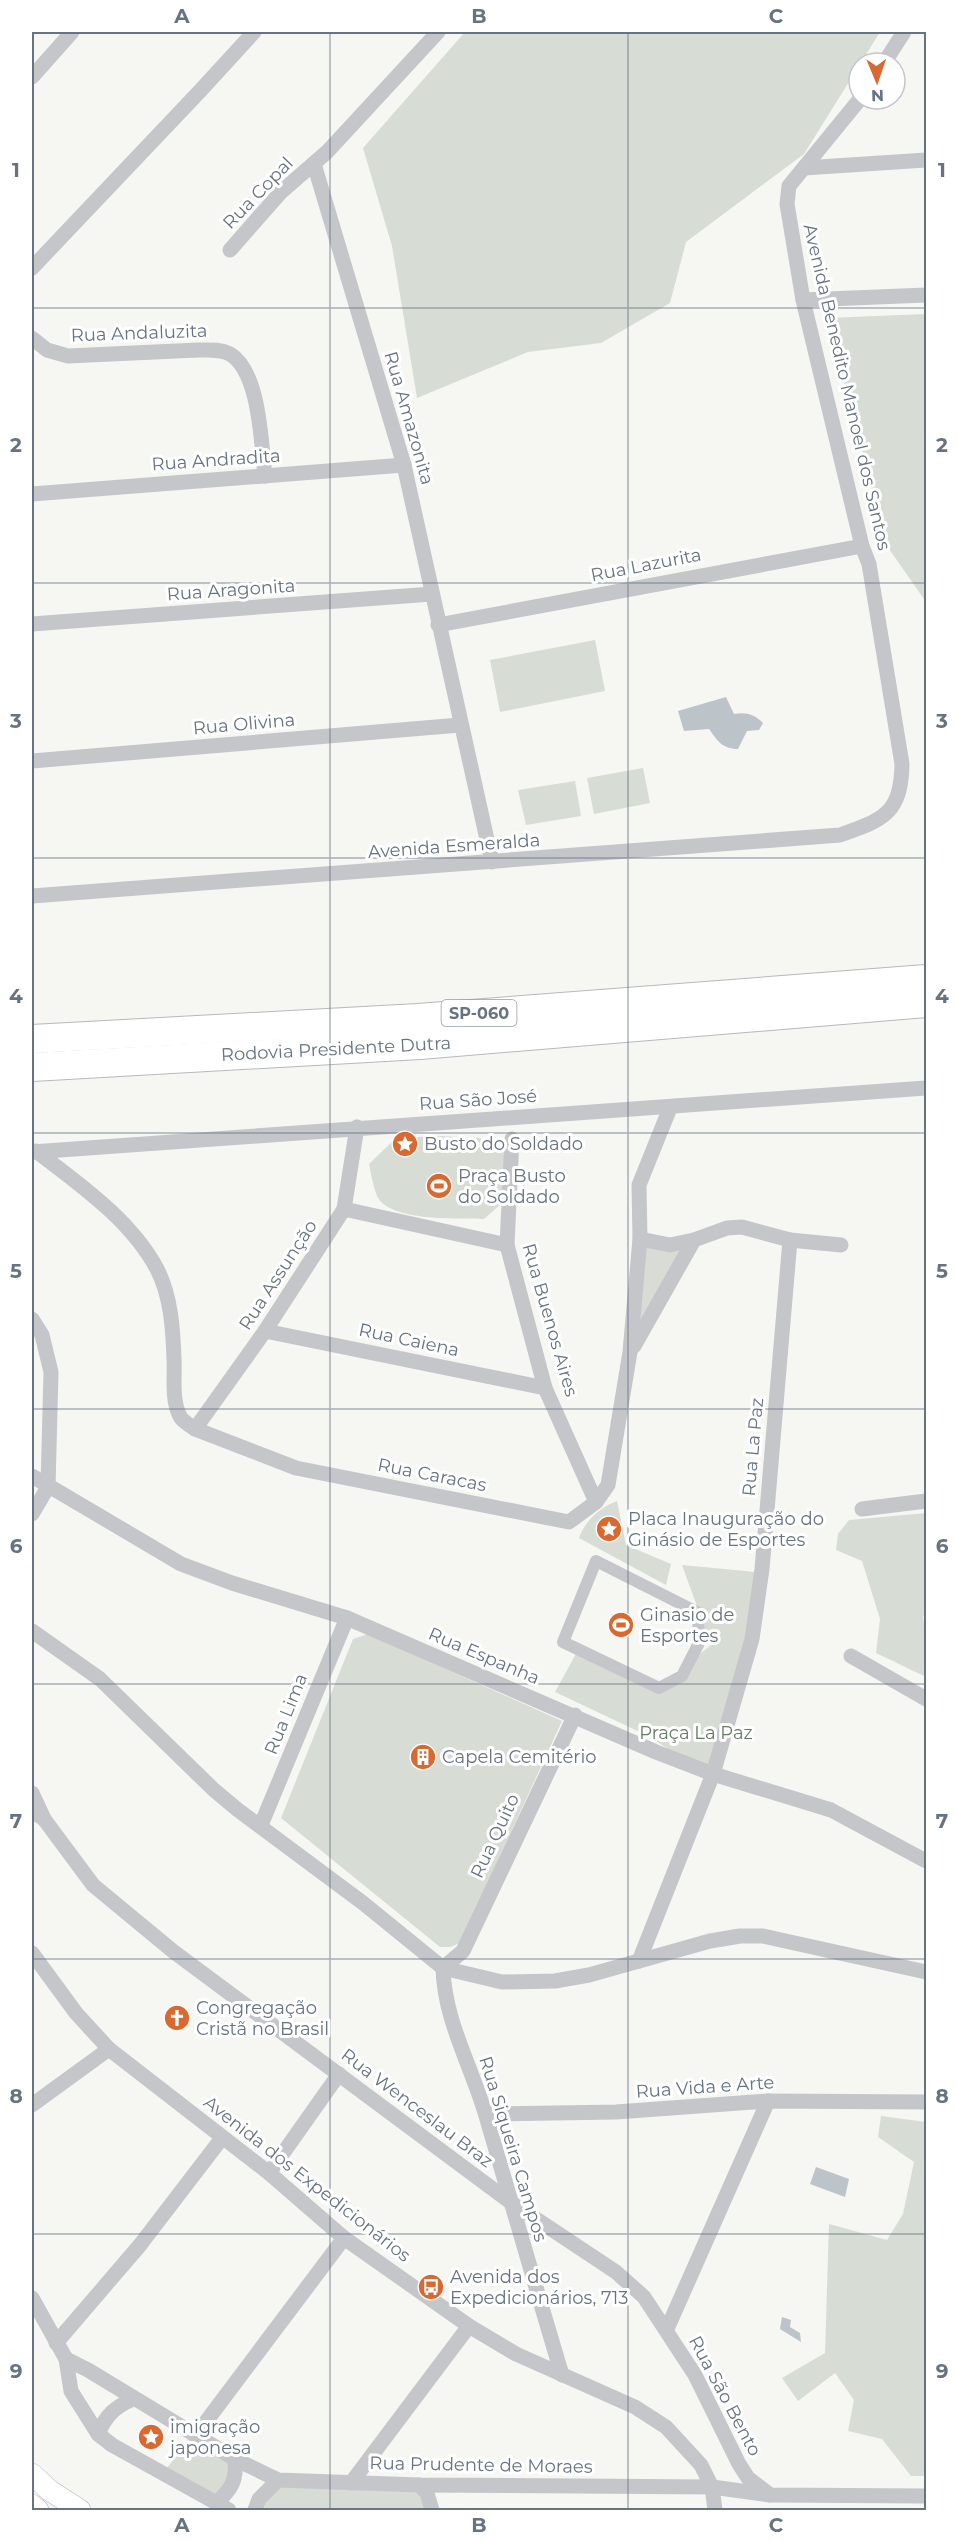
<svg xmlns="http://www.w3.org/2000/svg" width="958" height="2542" font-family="Montserrat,sans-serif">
<rect width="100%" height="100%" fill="#f6f6f3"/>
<g fill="#d7ddd4">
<path d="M465,32H880L804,154L686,242L670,303L601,343L528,352L417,398L392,246L363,148Z"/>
<path d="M926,314V602L887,546L827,318Z"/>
<path d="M595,640L605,691L500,712L490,660Z"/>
<path d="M643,768L650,803L594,814L587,778Z"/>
<path d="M575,781L581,816L526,825L518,790Z"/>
<path d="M442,1136L478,1138L503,1146L506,1174L502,1203L484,1219C459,1218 389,1222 377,1196C373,1186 371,1174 369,1164L396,1138Z"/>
<path d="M643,1247L682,1250L638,1331Z"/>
<path d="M617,1501L626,1545L671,1564L666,1585L579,1538C585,1521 600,1507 617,1501Z"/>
<path d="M926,1513V1614L923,1616L926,1636V1677L876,1653L880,1619L862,1561L836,1550L838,1534L849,1520Z"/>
<path d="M682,1565L756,1572L749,1643L717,1770L680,1756L646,1735L555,1692L577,1652L656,1690L711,1645Z"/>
<path d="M368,1634L562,1721L460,1943L450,1947H440L281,1818L353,1639Z"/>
<path d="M881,2116L926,2122V2476H911L882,2439L848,2431L854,2400L835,2373L798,2401L782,2378L825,2353L829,2224L887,2240L903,2214L914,2162L878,2137Z"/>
<path d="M190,2439L230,2464L231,2475L216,2496L167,2468Z"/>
<path d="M277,2487L411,2491L419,2494L427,2510H264L265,2497Z"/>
</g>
<g fill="#bcc4c9">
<path d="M726,697L734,714C746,712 754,714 763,723L759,730L747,731L738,749C722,749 717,740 709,729L684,731L678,711Z"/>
<path d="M816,2167L849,2179L845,2197L810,2184Z"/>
<path d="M782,2317L791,2320L790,2327L800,2333L801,2342L780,2329Z"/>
</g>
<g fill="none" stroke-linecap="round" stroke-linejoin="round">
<g stroke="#b4b8bc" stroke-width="22">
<g id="secondary">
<path d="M32,2474L49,2490L80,2510"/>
<path d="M32,2505L38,2510"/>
</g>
</g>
<g stroke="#b6b9bc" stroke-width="30">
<g id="motorway">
<path d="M32,1039L418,1018L926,979"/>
<path d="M32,1067L420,1045L926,1003"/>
</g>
</g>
<path stroke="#c4c6ca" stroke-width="12" d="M596,1561L697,1612L700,1641L682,1676L659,1688L563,1642Z"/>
<g stroke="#c4c6ca" stroke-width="15">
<path d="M884,63L904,32"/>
<path d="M32,77L72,32"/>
<path d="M314,164L404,465L492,862"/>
<path d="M804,168L926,160"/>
<path d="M230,250L281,192L327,152L438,32"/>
<path d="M32,268L200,91L254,32"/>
<path d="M803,300L926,295"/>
<path d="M32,338L47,350L68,356L198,350C209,350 220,349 230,354C260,372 261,443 265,476"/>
<path d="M32,494L404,465"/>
<path d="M32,624L432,594"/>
<path d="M438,625L862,546"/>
<path d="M32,761L460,725"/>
<path d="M32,896L840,835C883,820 901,814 902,764L869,564L862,546L803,300L787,204L789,186L860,99"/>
<path d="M512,1139L507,1245L545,1388L596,1502"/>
<path d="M36,1151C79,1184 131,1220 157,1269C171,1296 173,1329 174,1359C175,1376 171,1402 181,1418C184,1422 191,1426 195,1429L296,1468L569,1522L596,1502L608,1485L630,1352L640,1239L639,1185L670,1108"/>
<path d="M32,1152L926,1088"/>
<path d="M344,1209L507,1245"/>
<path d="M640,1239L670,1245L694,1240"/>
<path d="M32,1319L42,1335L51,1372L48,1487L32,1514"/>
<path d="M265,1331L545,1388"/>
<path d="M634,1346L694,1240L727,1228L742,1227L790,1240L841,1245"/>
<path d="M195,1429L265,1331L344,1209L357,1127"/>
<path d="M32,1476L181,1564L232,1583L347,1618L656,1752L713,1774L831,1810L926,1861"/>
<path d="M862,1509L926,1501"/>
<path d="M32,1631L100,1679L214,1790L238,1810L363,1903L443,1968L502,1982L555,1981L589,1975L710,1941L740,1936H763L926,1972"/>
<path d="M851,1656L926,1699"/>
<path d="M32,1793L44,1819"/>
<path d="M32,1811L44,1819L93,1885L174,1952L509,2201L616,2272L644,2297L695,2375L739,2464L748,2478L770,2495"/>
<path d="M261,1825L347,1618"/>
<path d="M32,1953L76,2013L109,2049L269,2173L344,2238L469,2326L516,2354L635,2407L666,2427L701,2465L712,2487L715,2510"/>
<path d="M639,1961L713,1774L752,1639L762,1569L790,1240"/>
<path d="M443,1968C444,2020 472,2067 486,2116C512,2203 536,2289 562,2375"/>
<path d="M443,1968L463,1951L575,1715"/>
<path d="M32,2105L109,2049"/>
<path d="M486,2114L616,2112L768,2101L926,2102"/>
<path d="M269,2173L339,2074"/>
<path d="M32,2298L66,2359L71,2391L98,2434L112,2445L229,2510"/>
<path d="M667,2329L768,2101"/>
<path d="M56,2343L140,2245L222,2138"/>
<path d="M66,2359L88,2370L235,2459L278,2480L419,2485L712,2487L770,2495L926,2496"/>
<path d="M98,2434C106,2415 115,2407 133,2399"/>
<path d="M196,2435L344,2238"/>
<path d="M351,2483L469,2326"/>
<path d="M419,2485L427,2493L432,2510"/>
<path d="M216,2503C232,2489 237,2480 235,2459"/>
<path d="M255,2510L259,2499L278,2480"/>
</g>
<use href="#secondary" stroke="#fff" stroke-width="21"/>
<use href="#motorway" stroke="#fff" stroke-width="28"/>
</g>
<path fill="none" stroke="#677382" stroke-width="1.5" stroke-opacity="0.55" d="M330,32V2510M628,32V2510M32,308H926M32,583H926M32,858H926M32,1133H926M32,1409H926M32,1684H926M32,1959H926M32,2234H926"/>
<defs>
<g id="sight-disc" transform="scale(1.35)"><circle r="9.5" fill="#d86a31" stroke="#fff"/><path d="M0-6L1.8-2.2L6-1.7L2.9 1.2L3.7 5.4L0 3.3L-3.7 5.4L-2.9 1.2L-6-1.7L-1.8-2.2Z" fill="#fff"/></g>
<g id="stadium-disc" transform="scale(1.35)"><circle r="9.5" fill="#d86a31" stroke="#fff"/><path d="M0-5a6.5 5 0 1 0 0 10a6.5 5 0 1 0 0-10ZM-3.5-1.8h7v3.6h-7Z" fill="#fff"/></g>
<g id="building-disc" transform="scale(1.35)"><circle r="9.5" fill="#d86a31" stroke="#fff"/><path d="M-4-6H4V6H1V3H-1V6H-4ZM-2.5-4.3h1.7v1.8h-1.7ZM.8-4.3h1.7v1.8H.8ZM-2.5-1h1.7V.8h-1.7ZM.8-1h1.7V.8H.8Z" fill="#fff"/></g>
<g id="church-disc" transform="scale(1.35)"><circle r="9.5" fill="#d86a31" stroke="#fff"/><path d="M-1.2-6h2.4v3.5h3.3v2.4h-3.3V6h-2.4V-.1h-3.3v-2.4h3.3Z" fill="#fff"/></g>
<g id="bus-disc" transform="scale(1.35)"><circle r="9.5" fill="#d86a31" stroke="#fff"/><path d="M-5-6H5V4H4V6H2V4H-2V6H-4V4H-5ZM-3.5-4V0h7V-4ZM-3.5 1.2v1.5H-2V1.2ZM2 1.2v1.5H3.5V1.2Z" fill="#fff"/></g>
</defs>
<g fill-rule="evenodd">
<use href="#sight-disc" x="405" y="1144"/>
<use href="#stadium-disc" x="439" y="1186"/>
<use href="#sight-disc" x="609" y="1529"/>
<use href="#stadium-disc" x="621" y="1625"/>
<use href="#building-disc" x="423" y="1757"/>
<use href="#church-disc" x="177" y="2018"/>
<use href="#bus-disc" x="431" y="2287"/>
<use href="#sight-disc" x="151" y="2437"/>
</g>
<g text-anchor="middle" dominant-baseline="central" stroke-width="6" stroke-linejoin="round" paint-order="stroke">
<rect fill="#fff" stroke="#959da8" stroke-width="1.5" x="441.5" y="1000" width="75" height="26" rx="4.5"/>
<g font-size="16" font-weight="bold" fill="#677382">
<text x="479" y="1013">SP-060</text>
</g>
<g font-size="18" fill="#677382" stroke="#fff">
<text transform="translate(258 193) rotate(-46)">Rua Copal</text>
<text transform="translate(139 333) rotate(-2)">Rua Andaluzita</text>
<text transform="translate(847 387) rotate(77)">Avenida Benedito Manoel dos Santos</text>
<text transform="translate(409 418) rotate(74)">Rua Amazonita</text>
<text transform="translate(216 460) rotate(-4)">Rua Andradita</text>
<text transform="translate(646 565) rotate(-11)">Rua Lazurita</text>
<text transform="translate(231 590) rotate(-4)">Rua Aragonita</text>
<text transform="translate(244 724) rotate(-5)">Rua Olivina</text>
<text transform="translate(454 846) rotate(-4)">Avenida Esmeralda</text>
<text transform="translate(336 1049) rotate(-3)">Rodovia Presidente Dutra</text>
<text transform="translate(478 1100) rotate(-4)">Rua São José</text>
<text transform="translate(278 1275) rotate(-57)">Rua Assunção</text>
<text transform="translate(550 1320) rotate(74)">Rua Buenos Aires</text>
<text transform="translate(409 1340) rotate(12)">Rua Caiena</text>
<text transform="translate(753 1447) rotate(-85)">Rua La Paz</text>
<text transform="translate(432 1475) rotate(11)">Rua Caracas</text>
<text transform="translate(484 1656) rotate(23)">Rua Espanha</text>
<text transform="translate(286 1714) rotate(-68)">Rua Lima</text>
<text transform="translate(495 1836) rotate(-65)">Rua Quito</text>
<text transform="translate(705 2087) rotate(-4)">Rua Vida e Arte</text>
<text transform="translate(417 2108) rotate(37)">Rua Wenceslau Braz</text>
<text transform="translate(513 2149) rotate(73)">Rua Siqueira Campos</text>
<text transform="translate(307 2179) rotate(38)">Avenida dos Expedicionários</text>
<text transform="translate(725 2396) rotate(62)">Rua São Bento</text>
<text transform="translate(481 2465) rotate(1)">Rua Prudente de Moraes</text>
</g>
<g font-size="18" fill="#677382" stroke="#fff" text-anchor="start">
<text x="424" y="1144">Busto do Soldado</text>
<text x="458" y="1176">Praça Busto<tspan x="458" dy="21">do Soldado</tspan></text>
<text x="628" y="1519">Placa Inauguração do<tspan x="628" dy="21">Ginásio de Esportes</tspan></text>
<text x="640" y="1615">Ginasio de<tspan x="640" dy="21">Esportes</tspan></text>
<text x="442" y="1757">Capela Cemitério</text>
<text x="196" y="2008">Congregação<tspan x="196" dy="21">Cristã no Brasil</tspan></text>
<text x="450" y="2277">Avenida dos<tspan x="450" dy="21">Expedicionários, 713</tspan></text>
<text x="170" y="2427">imigração<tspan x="170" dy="21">japonesa</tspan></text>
</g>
<g font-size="18" fill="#677a65" stroke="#fff">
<text x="696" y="1733">Praça La Paz</text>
</g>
</g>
<rect width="958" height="2542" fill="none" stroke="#ffffff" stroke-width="66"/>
<g transform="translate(877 81) rotate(178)"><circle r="28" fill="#ffffff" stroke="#c2c7cd" stroke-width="1.5"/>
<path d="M0-4.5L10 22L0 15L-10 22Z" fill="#d86a31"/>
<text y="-9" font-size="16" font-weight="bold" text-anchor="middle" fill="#677382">N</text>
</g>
<rect x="33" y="33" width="892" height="2476" fill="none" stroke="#677382" stroke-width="2"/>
<g font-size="20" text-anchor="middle" font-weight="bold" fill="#677382">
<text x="182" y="23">A</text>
<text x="479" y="23">B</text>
<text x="776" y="23">C</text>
<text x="16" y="177">1</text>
<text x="942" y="177">1</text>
<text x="16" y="452">2</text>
<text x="942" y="452">2</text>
<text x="16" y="728">3</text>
<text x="942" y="728">3</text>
<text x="16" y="1003">4</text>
<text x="942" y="1003">4</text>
<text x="16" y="1278">5</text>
<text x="942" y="1278">5</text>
<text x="16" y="1553">6</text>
<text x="942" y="1553">6</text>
<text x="16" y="1828">7</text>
<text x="942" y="1828">7</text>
<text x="16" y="2103">8</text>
<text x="942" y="2103">8</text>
<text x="16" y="2378">9</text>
<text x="942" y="2378">9</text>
<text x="182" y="2532">A</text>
<text x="479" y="2532">B</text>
<text x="776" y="2532">C</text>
</g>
</svg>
